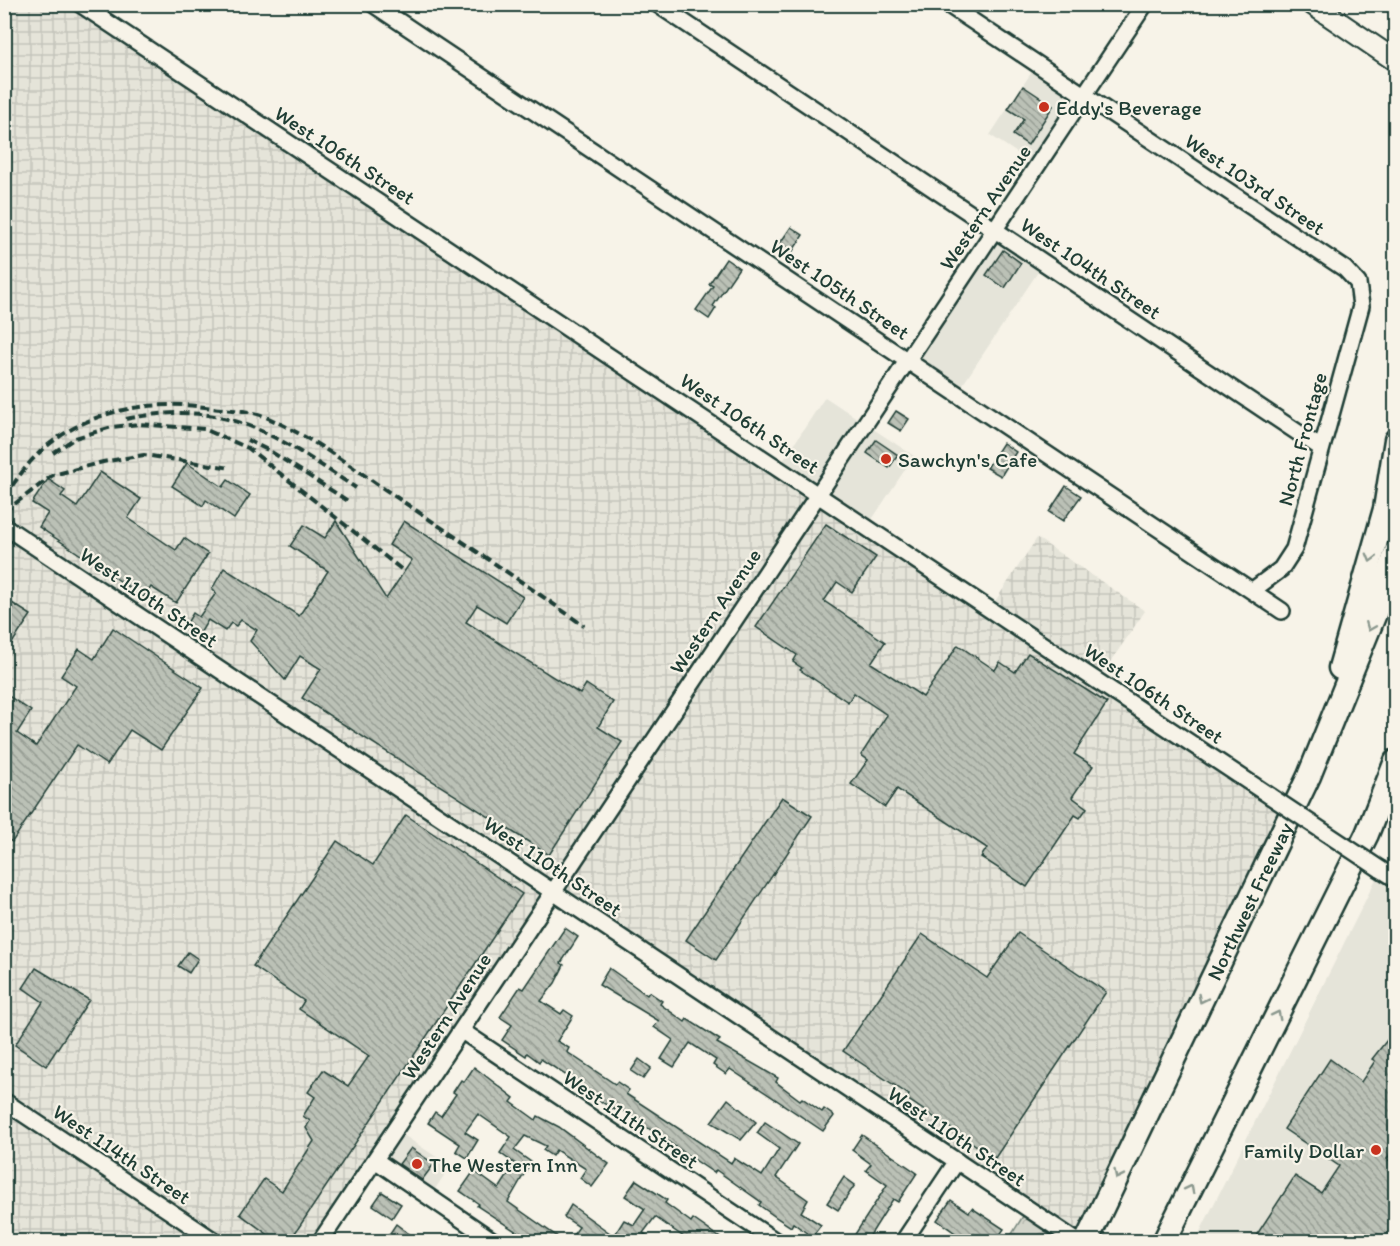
<svg xmlns="http://www.w3.org/2000/svg" width="1400" height="1246" font-family="Itim,sans-serif">
<defs>
<pattern id="industrial-grid" width="8" height="8" patternUnits="userSpaceOnUse" patternTransform="scale(1.5)"><rect width="8" height="8" fill="#e5e4d9"/><path d="M0 4h8M4 0v8" fill="none" stroke="#c4c4bb"/></pattern>
<pattern id="forest-crowns" width="20" height="18" patternUnits="userSpaceOnUse" patternTransform="scale(1.5)"><rect width="20" height="18" fill="#d3d5ca"/><path d="M2 6a3 3 0 1 1 6 0M12 15a3 3 0 1 1 6 0" fill="none" stroke="#b5b8ae"/></pattern>
<pattern id="building-back-hatch" width="6" height="6" patternUnits="userSpaceOnUse" patternTransform="scale(1.5)"><rect width="6" height="6" fill="#bbc1b6"/><path d="M-1 5l2 2M0 0l6 6M5-1l2 2" fill="none" stroke="#979e95"/></pattern>
</defs>
<rect width="100%" height="100%" fill="#f7f3e8"/>
<filter id="ink" filterUnits="userSpaceOnUse"><feTurbulence type="fractalNoise" baseFrequency=".0167" numOctaves="2"/><feDisplacementMap in="SourceGraphic" scale="12" xChannelSelector="R" yChannelSelector="G"/><feConvolveMatrix kernelMatrix="1 2 1 2 8 2 1 2 1" color-interpolation-filters="sRGB"/></filter>
<g filter="url(#ink)">
<g fill="#e5e4d9">
<path d="M1037,64L1085,97L1038,167L990,135Z"/>
<path d="M995,230L1044,263L957,393L907,359Z"/>
<path d="M825,397L914,456L867,527L779,467Z"/>
<path d="M1378,875L1396,887L1395,1241L1195,1242Z"/>
<path d="M396,1130L450,1166L430,1197L375,1160Z"/>
</g>
<path fill="url(#industrial-grid)" d="M5,5H80L990,609L1037,538L1145,611L1098,680L1290,808L1085,1241L553,892L320,1241L5,1242Z"/>
<path fill="url(#forest-crowns)" stroke="#79897f" stroke-width="1.5" d="M1028,1208L1079,1242H1007Z"/>
<g fill="url(#building-back-hatch)" stroke="#1f3d34" stroke-width="1.5">
<path d="M1023,86L1053,106L1028,145L1013,135L1024,119L1008,109Z"/>
<path d="M791,227L803,235L791,254L778,246Z"/>
<path d="M1003,250L1021,263L1005,288L986,275Z"/>
<path d="M726,259L739,268L713,306L716,308L709,319L696,310L713,286L709,284Z"/>
<path d="M896,411L909,419L901,431L888,423Z"/>
<path d="M876,440L898,455L889,468L867,453Z"/>
<path d="M1003,443L1016,452L1001,476L987,468Z"/>
<path d="M187,463L223,487L228,480L250,495L234,519L206,500L203,506L172,486Z"/>
<path d="M100,472L141,499L128,518L176,550L184,538L208,554L176,603L151,587L144,597L39,527L48,513L32,503L48,479L65,491L61,496L77,507Z"/>
<path d="M1066,486L1081,496L1063,521L1049,512Z"/>
<path d="M336,521L386,599L412,560L389,545L404,521L523,597L506,623L477,605L466,622L580,694L586,684L613,702L598,727L622,742L549,855L302,698L321,669L300,656L285,680L250,641L257,630L241,620L236,626L231,623L225,631L208,620L199,635L185,626L193,613L199,617L216,593L212,589L224,568L299,616L328,571L290,546L304,525L325,538Z"/>
<path d="M826,524L876,557L852,592L837,582L824,601L885,642L871,663L923,697L958,645L995,670L1000,662L1015,672L1028,653L1107,703L1074,754L1093,766L1072,797L1087,808L1080,818L1075,815L1027,887L981,857L987,848L897,789L885,807L851,784L868,760L861,755L887,715L854,693L848,702L800,670L802,668L793,662L797,655L756,627Z"/>
<path d="M4,598L31,615L4,655Z"/>
<path d="M113,628L203,688L161,750L130,730L107,765L77,745L12,842L4,837V693L31,711L17,733L36,746L76,686L61,676L79,649L94,659Z"/>
<path d="M782,797L812,816L716,960L686,940Z"/>
<path d="M406,815L522,894L289,1242H278L240,1214L264,1179L282,1191L314,1141L306,1128L310,1121L303,1116L315,1097L308,1092L323,1070L348,1086L369,1056L299,1009L304,1001L253,966L337,841L373,865Z"/>
<path d="M565,928L578,937L561,963L564,965L555,983L541,1001L561,1014L564,1010L573,1016L557,1041L569,1048L567,1052L615,1084L617,1082L629,1090L626,1094L731,1163L734,1158L762,1176L779,1149L757,1133L765,1122L798,1144L776,1177L808,1200L801,1212L821,1225L812,1237L793,1223L791,1227L777,1218L759,1205L761,1202L716,1170L714,1173L617,1107L615,1110L603,1103L578,1083L541,1059L539,1062L527,1053L526,1056L502,1040L512,1025L500,1017L520,987L524,989Z"/>
<path d="M1018,933L1106,992L995,1158L907,1099L909,1095L843,1051L922,934L987,978Z"/>
<path d="M188,952L198,959L189,973L178,966Z"/>
<path d="M36,968L89,1000L46,1066L15,1045L43,1002L23,988Z"/>
<path d="M609,968L647,995L649,992L662,1001L660,1004L685,1022L687,1019L720,1040L717,1043L778,1078L776,1082L800,1100L802,1098L822,1112L824,1109L834,1116L823,1131L730,1069L726,1074L713,1065L716,1060L690,1043L674,1067L661,1059L673,1040L654,1027L659,1021L599,985Z"/>
<path d="M1395,1030V1146L1387,1159L1395,1165V1242H1252L1295,1176L1321,1193L1339,1166L1284,1129L1330,1059L1361,1082L1375,1061L1372,1059Z"/>
<path d="M639,1059L651,1068L643,1079L631,1071Z"/>
<path d="M474,1067L514,1098L511,1102L536,1120L538,1116L559,1127L609,1164L592,1187L580,1178L586,1169L556,1150L552,1156L543,1150L546,1146L525,1136L514,1150L531,1162L508,1202L565,1242H532L477,1206L479,1204L460,1191L474,1171L499,1189L515,1164L500,1153L511,1137L478,1114L465,1132L478,1140L467,1158L456,1151L460,1144L428,1123L435,1112L441,1116L456,1094L453,1092L461,1080L464,1082Z"/>
<path d="M728,1099L756,1122L741,1140L711,1122Z"/>
<path d="M862,1135L917,1173L898,1202L893,1199L866,1242H850L887,1185L866,1170L871,1164L852,1150Z"/>
<path d="M411,1148L434,1164L422,1180L399,1164Z"/>
<path d="M844,1177L855,1185L838,1210L827,1203Z"/>
<path d="M636,1180L667,1200L665,1203L691,1222L693,1219L726,1242H691L655,1217L643,1233L657,1242H568L579,1227L564,1217L571,1205L614,1236L624,1220L634,1225L645,1209L625,1196Z"/>
<path d="M382,1192L401,1204L392,1218L373,1205Z"/>
<path d="M951,1200L969,1212L972,1208L1004,1229L995,1242H985L974,1234L968,1242L937,1220Z"/>
<path d="M396,1224L420,1242H384Z"/>
</g>
<g fill="none" stroke-linecap="round" stroke-linejoin="round">
<g stroke="#1f3d34" stroke-width="20">
<g id="minor">
<path d="M80,4L1270,796"/>
<path d="M373,4L1282,611"/>
<path d="M657,4L1321,448"/>
<path d="M947,4L1345,269L1358,283L1361,306L1294,549L1281,569L1253,590"/>
<path d="M4,526L1078,1242"/>
<path d="M1380,869L1396,879"/>
<path d="M462,1031L777,1242"/>
<path d="M4,1101L216,1242"/>
<path d="M375,1160L495,1242"/>
<path d="M320,1242L1145,4"/>
<path d="M903,1242L957,1161"/>
</g>
</g>
<g stroke="#1f3d34" stroke-width="24">
<path id="major" d="M1312,4L1396,61"/>
</g>
<g stroke="#1f3d34" stroke-width="27">
<g id="highway">
<path d="M1340,668L1385,509L1396,440"/>
<path id="s1" d="M1086,1242L1309,776L1376,611L1396,552"/>
<path d="M1164,1242L1367,834L1396,761"/>
</g>
</g>
<use href="#minor" stroke="#f7f3e8" stroke-width="15"/>
<use href="#major" stroke="#f7f3e8" stroke-width="20"/>
<use href="#highway" stroke="#f7f3e8" stroke-width="22"/>
<g stroke="#1f3d34" stroke-width="4" stroke-dasharray="9 4.5" stroke-linecap="butt">
<path d="M126,419C227,398 275,435 356,488"/>
<path d="M247,440L270,451L348,501"/>
<path d="M53,453L75,438L112,427L139,424L204,429L248,448L401,569"/>
<path d="M4,497C13,485 22,471 32,460C78,411 148,398 212,408C227,410 247,410 261,415C314,437 361,474 408,505C467,545 526,584 584,626"/>
<path d="M4,512L53,475L103,462L144,455L231,468"/>
</g>
<g stroke="#1f3d34" stroke-width="20" stroke-linecap="butt">
<path id="minor-bridge" d="M1270,796L1380,869"/>
</g>
<use href="#minor-bridge" stroke="#f7f3e8" stroke-width="15"/>
</g>
<defs><path id="oneway-chevron" d="M-2-3.5L2.5 0L-2 3.5" fill="none" stroke-width="1.6" stroke-linecap="round" stroke-linejoin="round" transform="scale(1.5)"/></defs>
<g stroke="#8b988e">
<use href="#oneway-chevron" transform="translate(1371 558) rotate(106)"/>
<use href="#oneway-chevron" transform="translate(1370 627) rotate(112)"/>
<use href="#oneway-chevron" transform="translate(1202 999) rotate(116)"/>
<use href="#oneway-chevron" transform="translate(1277 1015) rotate(-63)"/>
<use href="#oneway-chevron" transform="translate(1118 1175) rotate(116)"/>
<use href="#oneway-chevron" transform="translate(1190 1189) rotate(-63)"/>
</g>
</g>
<g fill="#c8321e" stroke="#f7f3e8" stroke-width="2">
<circle cx="1044" cy="107" r="6"/>
<circle cx="886" cy="459" r="6"/>
<circle cx="1376" cy="1150" r="6"/>
<circle cx="417" cy="1164" r="6"/>
</g>
<g text-anchor="middle" dominant-baseline="central" stroke-width="4.5" stroke-linejoin="round" paint-order="stroke">
<g font-size="21" fill="#1f3d34" stroke="#f7f3e8" text-anchor="start">
<text x="1056" y="107">Eddy's Beverage</text>
<text x="898" y="459">Sawchyn's Cafe</text>
<text x="1364" y="1150" text-anchor="end">Family Dollar</text>
<text x="429" y="1164">The Western Inn</text>
</g>
<g font-size="21" fill="#1f3d34" stroke="#f7f3e8">
<text transform="translate(345 155) rotate(33)">West 106th Street</text>
<text transform="translate(1255 184) rotate(34)">West 103rd Street</text>
<text transform="translate(985 207) rotate(-56)">Western Avenue</text>
<text transform="translate(1091 268) rotate(34)">West 104th Street</text>
<text transform="translate(840 289) rotate(34)">West 105th Street</text>
<text transform="translate(750 423) rotate(34)">West 106th Street</text>
<text transform="translate(1302 439) rotate(-75)">North Frontage</text>
<text transform="translate(149 597) rotate(34)">West 110th Street</text>
<text transform="translate(715 611) rotate(-56)">Western Avenue</text>
<text transform="translate(1154 693) rotate(34)">West 106th Street</text>
<text transform="translate(553 866) rotate(34)">West 110th Street</text>
<text stroke="none"><textPath href="#s1" startOffset="378">Northwest Freeway</textPath></text>
<text transform="translate(446 1016) rotate(-57)">Western Avenue</text>
<text transform="translate(631 1119) rotate(34)">West 111th Street</text>
<text transform="translate(957 1136) rotate(34)">West 110th Street</text>
<text transform="translate(122 1154) rotate(34)">West 114th Street</text>
</g>
</g>
<rect width="1400" height="1246" fill="none" stroke="#f7f3e8" stroke-width="24"/>
<rect x="12" y="12" width="1376" height="1222" fill="none" stroke="#1f3d34" stroke-width="2" filter="url(#ink)"/>
</svg>
